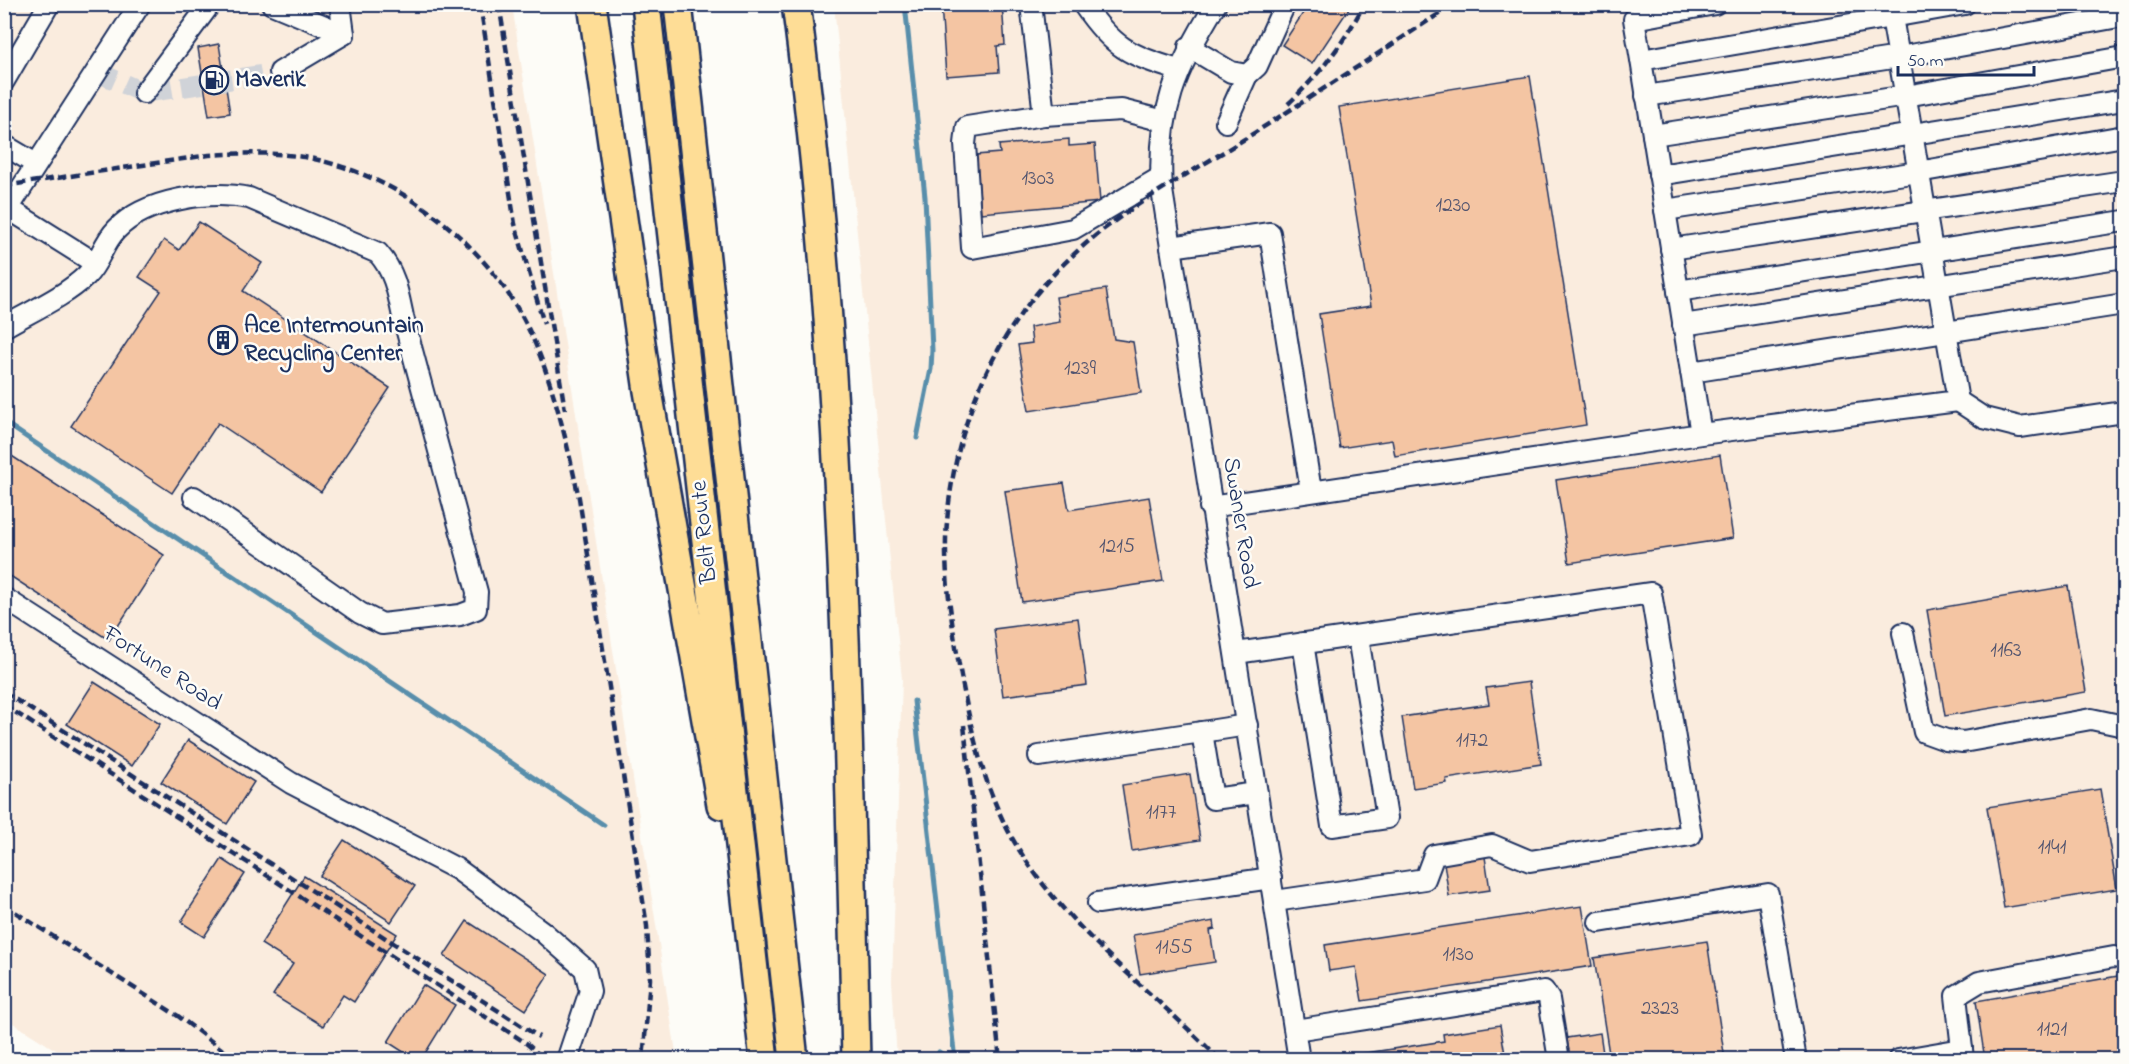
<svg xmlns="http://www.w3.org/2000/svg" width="2129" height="1064" font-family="'Indie Flower',sans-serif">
<rect width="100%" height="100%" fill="#fdfcf7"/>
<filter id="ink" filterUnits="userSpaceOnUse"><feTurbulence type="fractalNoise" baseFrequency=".0167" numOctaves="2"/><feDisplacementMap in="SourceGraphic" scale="12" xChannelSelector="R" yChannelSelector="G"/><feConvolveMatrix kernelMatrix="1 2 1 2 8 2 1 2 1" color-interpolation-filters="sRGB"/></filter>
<g filter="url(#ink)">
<g fill="#faecde">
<path d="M4,5H512L677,1059H70L5,1018Z"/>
<path d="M834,5H2124V1059H897L892,981L902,679Z"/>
</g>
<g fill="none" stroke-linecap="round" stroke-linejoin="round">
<g stroke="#588eab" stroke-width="5">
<path d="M905,4L925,197L932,350L931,369L917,438"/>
<path d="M4,422L604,825"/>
<path d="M914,701L955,1060"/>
<path d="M939,1052L950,1060"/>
</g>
</g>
<g fill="#f4c5a3" stroke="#1b2f5e" stroke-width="1.5">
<path d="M941,4H1002L1005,45L997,46L999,72L946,76Z"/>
<path d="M1309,4H1352L1312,64L1282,45Z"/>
<path d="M219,44L230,113L209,116L198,48Z"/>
<path d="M1530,76L1586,425L1395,456L1392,440L1340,448L1319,314L1371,306L1339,107Z"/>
<path d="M1069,139V146L1095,144L1100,202L981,213L976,155L1000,153L999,145Z"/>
<path d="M199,222L262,263L243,291L390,388L321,492L218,423L172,493L71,426L161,291L139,277L164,240L179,250Z"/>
<path d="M1106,289L1114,339L1133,342L1141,393L1029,411L1018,345L1032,343L1030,327L1060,322L1056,297Z"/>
<path d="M4,451L164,555L109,640L4,572Z"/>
<path d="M1720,455L1733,538L1569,563L1556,480Z"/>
<path d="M1064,483L1069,510L1149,497L1163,581L1022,602L1005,491Z"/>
<path d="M2068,586L2086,692L1945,716L1927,610Z"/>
<path d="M1078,618L1087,685L1003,696L994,629Z"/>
<path d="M94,682L160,724L132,766L67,724Z"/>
<path d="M1529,682L1541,764L1446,779L1447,783L1413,788L1402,717L1489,704L1486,688Z"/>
<path d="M188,740L254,782L227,824L161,782Z"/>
<path d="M1190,774L1200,840L1132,851L1122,785Z"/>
<path d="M2100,789L2117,889L2004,908L1987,807Z"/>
<path d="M344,840L415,886L391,922L320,876Z"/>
<path d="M1485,857L1490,890L1449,896L1444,863Z"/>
<path d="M222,859L245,874L204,937L181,922Z"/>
<path d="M304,876L397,934L354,1002L343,995L323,1026L273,995L293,964L261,944Z"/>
<path d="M1582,906L1592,966L1362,1001L1356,967L1329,971L1325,945Z"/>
<path d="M467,921L549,974L526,1010L444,956Z"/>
<path d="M1214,921L1215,929L1210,930L1215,962L1140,974L1133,935Z"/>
<path d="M1707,941L1725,1060H1610L1594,958Z"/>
<path d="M2124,975V1060H1985L1976,1001Z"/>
<path d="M423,985L455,1005L421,1060H416L388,1042Z"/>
<path d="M1500,1025L1506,1060H1361L1360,1054L1444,1041L1443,1034Z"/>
<path d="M1600,1033L1604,1060H1570L1567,1038Z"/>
</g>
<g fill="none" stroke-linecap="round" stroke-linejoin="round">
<path stroke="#d0d3d8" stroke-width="20" stroke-dasharray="20 10" stroke-linecap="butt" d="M97,72L144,93L280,72"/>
<g stroke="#1b2f5e" stroke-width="24">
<g id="minor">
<path d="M272,4L344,34"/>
<path d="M1031,4L1044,115L1121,110L1164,121"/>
<path d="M1083,4C1113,48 1129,55 1178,70"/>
<path d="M1216,4C1175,70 1157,112 1162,190L1299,1060"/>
<path d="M1890,4L1892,17L1965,4"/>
<path d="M1189,47L1231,72L1247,75L1257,66L1285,4"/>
<path d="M1641,60L1634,19L1715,4"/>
<path d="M280,72L344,34L340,4"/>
<path d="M4,81L49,4"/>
<path d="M144,93L210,4"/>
<path d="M1646,96L1899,57L2124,16"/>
<path d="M1044,115L967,127L965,144L972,248L1073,229L1161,177"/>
<path d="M1226,122L1247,75"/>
<path d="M1653,135L1906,96L2124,57"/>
<path d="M4,145L36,164"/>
<path d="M1659,175L2124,100"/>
<path d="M9,209L95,263"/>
<path d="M1665,210L1918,172L2124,136"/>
<path d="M4,215L140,4"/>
<path d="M1171,247L1270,233L1311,491"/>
<path d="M1671,249L2124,181"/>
<path d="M1678,291L2124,221"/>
<path d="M1683,325L2124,257"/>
<path d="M4,327C31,311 64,297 86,276C99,264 103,243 116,230C145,199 210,190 249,198L378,253C395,272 398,293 403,317L477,592L476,609L460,615L382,624L360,613L194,497"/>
<path d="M1691,372L2124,304"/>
<path d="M1958,401L1984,418L2020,427L2124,412"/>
<path d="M1210,507L1701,434L1958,401L1892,17L1641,60L1701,434"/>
<path d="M4,598L291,783L457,869L543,932L585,969L590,991L567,1060"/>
<path d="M1903,633L1924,732L1946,740L1963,742L2091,719L2124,726"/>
<path d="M1303,643L1332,826L1387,818L1358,637"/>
<path d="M1236,653L1651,593L1691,835L1530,861L1492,845L1434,855L1425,879L1275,901"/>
<path d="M1247,725L1202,732L1213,799L1257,793"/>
<path d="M1039,756L1202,732"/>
<path d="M1098,903L1271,878"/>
<path d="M1599,922L1768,894L1796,1060"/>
<path d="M1295,1030L1544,991L1549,999L1559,1060"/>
<path d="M1962,1049L1956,996L1979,982L2114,957L2124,959"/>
<path d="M1898,1060L1962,1049L1963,1060"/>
</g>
</g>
<g stroke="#1b2f5e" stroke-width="32">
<g id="highway">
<path d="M592,4L648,391L721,805"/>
<path d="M646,4L764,1060"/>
<path d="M678,4L794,1060"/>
<path d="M796,4C843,354 848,708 856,1060"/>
</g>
</g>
<use href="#minor" stroke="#fdfcf7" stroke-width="20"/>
<use href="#highway" stroke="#fedd96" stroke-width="27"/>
<g stroke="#1b2f5e" stroke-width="4.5" stroke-dasharray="9 4.5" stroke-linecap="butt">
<path d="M480,4L515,224L544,324"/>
<path d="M499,4L565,410"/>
<path d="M1288,104C1319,75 1345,42 1364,4"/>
<path d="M4,186L209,155C240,153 272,152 304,157C398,174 483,240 526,324C553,378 566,440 579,498L647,926L650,979L643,1060"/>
<path d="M4,692L539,1037"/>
<path d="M4,705L526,1043L545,1060"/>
<path d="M964,725L1000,1060"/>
<path d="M4,905L178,1016L236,1060"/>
<path d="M1220,1060C1152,991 1069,931 1018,848C986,796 972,736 961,676C953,632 945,583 946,538C951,431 992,331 1070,258C1120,210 1184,177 1243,140C1314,95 1384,50 1454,4"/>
</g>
</g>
</g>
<defs>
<g id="fuel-ring" transform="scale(1.5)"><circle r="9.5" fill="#fdfcf7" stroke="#1b2f5e" stroke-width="1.5"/><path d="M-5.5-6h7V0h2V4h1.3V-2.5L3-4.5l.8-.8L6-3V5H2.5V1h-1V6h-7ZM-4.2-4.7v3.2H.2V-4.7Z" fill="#1b2f5e"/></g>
<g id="building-ring" transform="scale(1.5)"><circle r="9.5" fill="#fdfcf7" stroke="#1b2f5e" stroke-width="1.5"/><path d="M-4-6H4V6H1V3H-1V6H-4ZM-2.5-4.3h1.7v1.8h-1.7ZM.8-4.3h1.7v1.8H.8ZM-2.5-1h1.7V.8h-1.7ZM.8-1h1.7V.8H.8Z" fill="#1b2f5e"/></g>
</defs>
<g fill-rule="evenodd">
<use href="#fuel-ring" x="214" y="80"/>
<use href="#building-ring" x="223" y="340"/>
</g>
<g text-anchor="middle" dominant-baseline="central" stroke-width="5" stroke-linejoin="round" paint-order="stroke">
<g font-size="21" fill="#51546f">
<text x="1038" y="179">1303</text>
<text x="1453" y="206">1230</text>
<text x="1080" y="369">1239</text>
<text x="1117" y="547">1215</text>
<text x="2006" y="651">1163</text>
<text x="1472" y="741">1172</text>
<text x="1161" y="813">1177</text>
<text x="2052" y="848">1141</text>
<text x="1174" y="948">1155</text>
<text x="1458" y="955">1130</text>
<text x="1660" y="1009">2323</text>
<text x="2052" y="1030">1121</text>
</g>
<g font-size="24" font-weight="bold" fill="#1b2f5e" stroke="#fdfcf7" text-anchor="start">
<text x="235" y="80">Maverik</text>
<text x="244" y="326">Ace Intermountain<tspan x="244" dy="28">Recycling Center</tspan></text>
</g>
<g font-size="24" fill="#1b2f5e" stroke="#fdfcf7">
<text transform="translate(1240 523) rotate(81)">Swaner Road</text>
<text transform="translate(705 532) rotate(-96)">Belt Route</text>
<text transform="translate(162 669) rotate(33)">Fortune Road</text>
</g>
</g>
<rect width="2129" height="1064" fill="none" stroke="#fdfcf7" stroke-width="24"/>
<rect x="12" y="12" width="2105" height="1040" fill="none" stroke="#1b2f5e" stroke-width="2" filter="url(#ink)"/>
<path d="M1898 66v9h136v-9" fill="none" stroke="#1b2f5e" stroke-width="3"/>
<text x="1907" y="66" font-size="18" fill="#1b2f5e" stroke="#fdfcf7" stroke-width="4.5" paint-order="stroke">50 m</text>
</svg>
